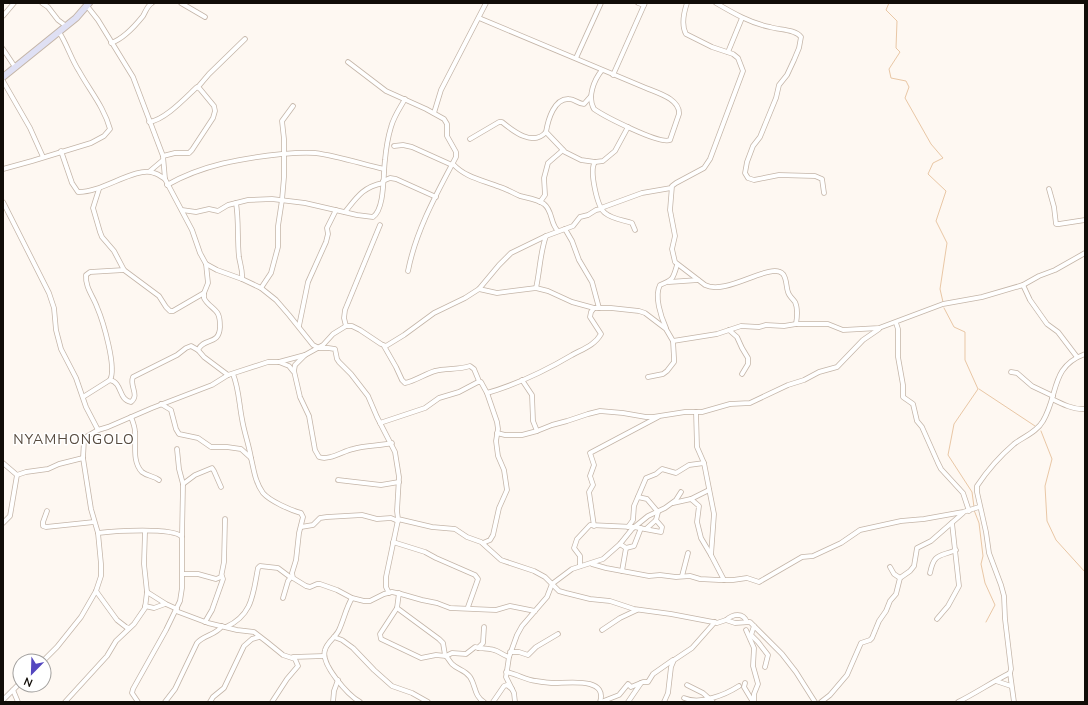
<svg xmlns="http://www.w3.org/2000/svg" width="1088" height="705" font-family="'Nunito Sans',sans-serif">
<rect width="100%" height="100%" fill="#fef8f2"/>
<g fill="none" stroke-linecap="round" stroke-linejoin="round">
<g stroke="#e9c7a5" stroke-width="1">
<path d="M889,3L886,10L897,21L896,48L900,52L889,69L891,78L906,81L909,87L905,98L931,144L943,158L933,163L928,174L946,191L936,221L947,243L940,289L943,302"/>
<path d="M944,308L954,327L965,332V360L978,389L954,424L948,455L972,492L974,507"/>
<path d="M979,389L1035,426"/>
<path d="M1041,431L1052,459L1045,486L1047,521L1056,540L1085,572"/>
<path d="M974,510L979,523L983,556L981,564L985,583L995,605L986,622"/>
</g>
<g stroke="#c4b5a8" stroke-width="5.5">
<g id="minor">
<path d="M42,3L48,7L58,20L66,26"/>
<path d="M181,3L205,17"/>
<path d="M638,3L644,5"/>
<path d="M687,3C684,12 681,25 686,34L712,47L733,54L738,58L743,71L710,159L704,168L676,183L672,186L670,210L675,236L672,249L675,262L705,285C727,296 771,261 783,274C787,279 786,287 788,292C789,296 793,299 795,302C798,308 797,318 796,324"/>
<path d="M716,3C733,13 750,23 770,27C779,30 795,29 801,37L799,48L794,60L787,75L779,85L776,98L760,137L753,146L747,162L745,173L748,178L754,180L779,175L815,176L822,179L824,193"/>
<path d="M87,6L98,20L133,77L163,156L165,179L192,230L200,253L206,264L217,270L242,279L261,288L276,300L289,315L313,345L319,348H328L335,349L337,359L339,362L351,374L368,396L377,417L395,452L399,477L397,511L398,519L432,527L455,529L467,537L481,542L501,560L534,571L545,577L559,591L566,593L590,599L610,601L634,609L671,614L713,622L717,623L726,620L735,623L750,622L782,654L796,672L815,702"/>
<path d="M3,16L14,3"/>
<path d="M479,18L646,88C658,93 680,99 679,114L670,140C660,145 604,116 594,109C587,97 594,80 602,70"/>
<path d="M111,43C123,39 135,26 143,16C146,11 147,6 152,3"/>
<path d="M3,49L15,67"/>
<path d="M728,52L742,18"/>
<path d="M576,58L601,3"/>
<path d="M348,62L386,91L426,109L444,119L447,124V136L456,152V157C437,193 416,230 408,271"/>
<path d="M613,75L645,3"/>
<path d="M3,81L30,128L43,157"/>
<path d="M198,87L209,74L245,39"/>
<path d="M591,96L584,104C578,104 575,99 569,99C554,98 548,120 546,132L565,152L581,160L595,162L603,161L615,151L628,127"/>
<path d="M434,113L441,90L486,3"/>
<path d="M149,122C165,120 185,98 197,87L200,89L214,106L215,111L213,118L192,150L189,153H175L163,156"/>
<path d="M470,139L499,122H502C513,131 533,147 546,132"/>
<path d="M394,146L403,145L412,147L452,165"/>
<path d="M61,151L72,183L78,192C102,193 135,166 154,173C158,174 162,177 165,179"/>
<path d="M595,162C589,170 597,207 605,213C612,219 623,220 632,223L635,230"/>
<path d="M453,164C466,178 483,180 500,187C507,189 513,193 520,196C528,198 537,199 544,204C553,211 550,224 558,231"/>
<path d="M3,169L32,161L91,143L104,136L110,129C104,107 90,91 79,71C71,59 67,44 59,32"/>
<path d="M150,171L163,160"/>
<path d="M383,181L390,178L396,179L436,197"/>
<path d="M167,185C202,165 242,158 282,154C293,153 304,152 315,153C338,156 362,164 384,169"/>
<path d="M99,189L93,208L100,232L102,237L114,251L124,270L159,296L166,307L170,311H173L204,293"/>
<path d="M1049,189L1054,207L1056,224H1059L1085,220"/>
<path d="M3,202L49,293L54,308L56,330L61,349L76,378L86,407L98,430"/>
<path d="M540,202L545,195L544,178L548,163L563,150"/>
<path d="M236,203C239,221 237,239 239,257C240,264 243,271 242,279"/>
<path d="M601,208L642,193L671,188"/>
<path d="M182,210L196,212L209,209L218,211L228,205L248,200L272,199L305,203L357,215L373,217C385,209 383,174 385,160C386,149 388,137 391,127C394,116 400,108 405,99"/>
<path d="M345,212C357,197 363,187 383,183"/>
<path d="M565,229L572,241L579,260L592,282L599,308"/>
<path d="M206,264L208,283L204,293V298C207,305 215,308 218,314C220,318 220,323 220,327C219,346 204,337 198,350L204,357L228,375"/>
<path d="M669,282L698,280"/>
<path d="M1023,285L1030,300L1047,324L1058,332L1077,357"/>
<path d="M261,288L271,273L278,247V226L282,200L284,177V139L282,121L293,106"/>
<path d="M536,288C540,270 540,253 546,236"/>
<path d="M479,289L497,293L536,288L548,291L572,302L594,308H611L639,311L645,313L666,329L673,341L674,358V362L667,371L663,374L648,377"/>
<path d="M896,323L898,329V357L903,385V397L913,404L917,421L922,427L938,463L941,469L963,493L969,511"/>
<path d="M299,326L308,282L326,242L328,234L327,228L336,210"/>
<path d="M346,326L344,318L345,310L380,225"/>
<path d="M666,328C661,317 654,296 660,285C673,280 673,279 677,265"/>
<path d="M729,330L737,337L742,348L748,358V364L742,374"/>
<path d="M673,341L717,334L741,326L759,327L766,325L784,326L796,324H828L843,330L879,328L943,304L982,297L1023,285L1039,276L1055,270L1085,253"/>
<path d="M384,346L396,367L402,380L405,383C415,381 425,374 435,371C446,368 458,370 470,366L474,369L479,381"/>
<path d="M305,355L295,365L294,371L300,397L309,416L315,450L319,457C329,461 343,451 353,449C366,445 379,446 392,443"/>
<path d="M279,362L289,366L293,371"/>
<path d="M1011,372L1017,373L1032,386L1053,396"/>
<path d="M233,374C239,389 239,404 242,419C244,432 249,445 251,458C254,470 255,482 263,493C270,501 290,510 301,513L303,517L299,533L296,560L292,573L293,578L306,586L310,587L317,584H320L337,590L352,598L364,601H370L384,594L392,592L401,594L422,600L437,603L450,608L496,610L510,606L535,611"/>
<path d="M110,380C123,383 118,400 131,402C140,395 129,386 133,377L177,355L186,348L191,346L198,350"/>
<path d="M522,380L532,395L533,421L537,431"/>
<path d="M487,393C518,384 545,371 572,355C583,349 595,345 601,334L590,317L591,312L594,308"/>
<path d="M83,397L110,380C117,368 103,321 97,307C93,296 85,287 86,275L90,272L124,270"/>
<path d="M1052,399C1062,404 1074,410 1085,409"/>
<path d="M161,404L171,410L176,429L179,434L198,438L211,447H227L241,449L251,458"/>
<path d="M696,412L697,447L704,463L714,514L711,555L724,580"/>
<path d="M131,417C133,422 135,427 135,432C136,445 132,462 142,472C147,476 154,476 159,480"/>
<path d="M380,423L425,408L439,398L459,392L478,382H481L487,393L497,422L498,429L496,441L498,456L504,470L507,490L499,508L493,535L490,540L483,543"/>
<path d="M497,433L505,435H522L537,431L552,425L567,421L588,414L600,411L623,413L646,417H653L685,412H702L730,404L750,403L788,385L804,380L819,372L837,367L863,340L879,329"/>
<path d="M177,449L179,469L183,484"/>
<path d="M3,463L17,475"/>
<path d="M338,480L381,485L399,482"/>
<path d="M691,499L709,490"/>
<path d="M673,503L691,499L699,506L697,522L701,538L711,555"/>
<path d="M47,511L43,522V526L46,527L94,522"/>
<path d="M3,523L10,516L17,475L26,472L48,469L59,464L83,458"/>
<path d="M594,526L589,492L593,485L590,476L594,465L590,453L658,417"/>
<path d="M301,527L313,525L320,518L327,517L362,515L377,519L391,518L398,521"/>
<path d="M628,527L633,520L634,506L646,478L656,474L662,469L676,473L689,465L704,463"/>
<path d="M646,529L656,520"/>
<path d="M98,533C113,531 174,527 182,537V588L180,601L166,630L133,689L132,693L138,702"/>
<path d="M182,536L183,484L195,475L212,468L214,471L221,487"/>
<path d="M393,542L425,552L436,558L475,575L478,579L468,607"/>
<path d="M620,544L626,548L622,571"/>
<path d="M626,548L634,546L641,528"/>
<path d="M592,564L606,568L649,576L660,575L676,577L690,576L700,579L719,580H733L747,578L759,582L802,557L813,556L841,543L860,530L901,521L924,519L963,512L979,507"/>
<path d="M580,566V556L574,548L577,539L590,525L634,527L661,532L662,527L656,520L658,512L647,499L638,497"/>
<path d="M890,567L894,574L900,578"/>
<path d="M930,573C934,553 939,557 956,550"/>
<path d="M183,574H198L216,579L221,577L224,562L225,519"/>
<path d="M682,576L688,553"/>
<path d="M96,591L117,620L126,627L129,628"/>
<path d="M147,592L166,604L177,609"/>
<path d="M389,593L386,587V577L398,520"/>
<path d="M399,593L397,608L380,634L381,639L421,658L436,655L446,656C448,658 450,662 452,664C458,670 464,669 470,677C476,686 474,696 484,702"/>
<path d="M283,598L288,581L292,576"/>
<path d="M352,598C346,608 344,619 339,630C336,637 327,642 325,650C320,664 348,695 360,702"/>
<path d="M145,606L154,608L165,604"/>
<path d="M397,608L439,639L443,643L445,655"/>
<path d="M176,611L208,623L237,630L254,632L267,642L283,655L295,659L298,666L287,679L272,702"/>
<path d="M937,619L948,606L959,586L952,523"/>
<path d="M726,620C733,614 743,612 747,622"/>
<path d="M205,622L212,610L223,579L222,576"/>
<path d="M754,626L751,635L758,642L768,655L765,667"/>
<path d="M226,627C253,615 253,593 258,568L260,566L278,568L290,577"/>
<path d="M602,630L620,618L637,610"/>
<path d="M746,630L754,648L753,666L758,684L754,694V702"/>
<path d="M334,637L342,640L353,648L374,670L392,686L412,693L428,702"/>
<path d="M478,648L483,643L484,627"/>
<path d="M510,652H519L528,655L536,647L558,634"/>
<path d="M446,656L452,653L466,654L475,647C481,649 488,648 494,650C499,651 502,655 509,657"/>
<path d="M293,657L324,656"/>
<path d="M43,661L57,647L81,617L96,591L101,576V564L98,533L91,509L83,458L84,440L86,437L98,430L108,427L152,408L212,385L228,375L268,362H279L305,355L323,345L333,334L346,326H352L360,330L381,344L386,346L404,335L434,313L465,298L479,289L499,265L511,253L546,236L573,226L580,217L588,215L596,210L601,209"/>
<path d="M506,672C517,674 526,680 536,681C542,682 549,683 555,683C568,683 608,677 600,702"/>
<path d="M1010,673L1014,702"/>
<path d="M996,681L1011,686"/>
<path d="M745,683L744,687L753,702"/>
<path d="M687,685L703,693L713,702"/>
<path d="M13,690L18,702"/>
<path d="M684,698C700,705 725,695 739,686"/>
<path d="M3,700L20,683"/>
<path d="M65,702L107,656L116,641L134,624L145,608L147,592L144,564L145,532"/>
<path d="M165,702L175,689L197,643C204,635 216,635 222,626"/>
<path d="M210,702L213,697L224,688L244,646L252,639L259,637"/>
<path d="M333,702L334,691L338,680"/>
<path d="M493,702L504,686L507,685L512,689"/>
<path d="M515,702L514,693L506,677L509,657L517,635L522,626L547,597L552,584L572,569L603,559L620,544L632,529L648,516L665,508L676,500L681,492"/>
<path d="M601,702L619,695L628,684L631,687L643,682H648L653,674L673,660"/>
<path d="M628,702L641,683"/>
<path d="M664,702L668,693L671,667L674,660L692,648L715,622"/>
<path d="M821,702L830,695L847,675L861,643L870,640L872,638L879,621L886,611L890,601L896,594L900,578L910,571L914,566L917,548L931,541L963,513"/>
<path d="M958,702C976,693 992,682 1010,673L1011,669L1005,619L1004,596L1001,585L989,553L986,532L977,492V486C987,471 1000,456 1014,444C1023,437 1037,432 1043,421C1059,394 1050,367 1085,354"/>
</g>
</g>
<g stroke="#c4b5a8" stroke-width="8">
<path id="secondary" d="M3,77L76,18L89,3"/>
</g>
<use href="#minor" stroke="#fff" stroke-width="4"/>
<use href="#secondary" stroke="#dfe0f4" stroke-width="6"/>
</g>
<g text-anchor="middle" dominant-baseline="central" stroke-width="3" stroke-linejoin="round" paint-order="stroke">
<g font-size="14" letter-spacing="1" fill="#574b3f" stroke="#fff">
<text x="74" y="439">NYAMHONGOLO</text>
</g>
</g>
<rect width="1088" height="705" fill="none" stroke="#110d08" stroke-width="8"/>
<g transform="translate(32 673) rotate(203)"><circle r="19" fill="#ffffff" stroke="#a09e9c"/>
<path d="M0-3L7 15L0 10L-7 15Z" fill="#5447bf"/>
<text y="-6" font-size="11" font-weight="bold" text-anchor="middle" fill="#110d08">N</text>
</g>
</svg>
